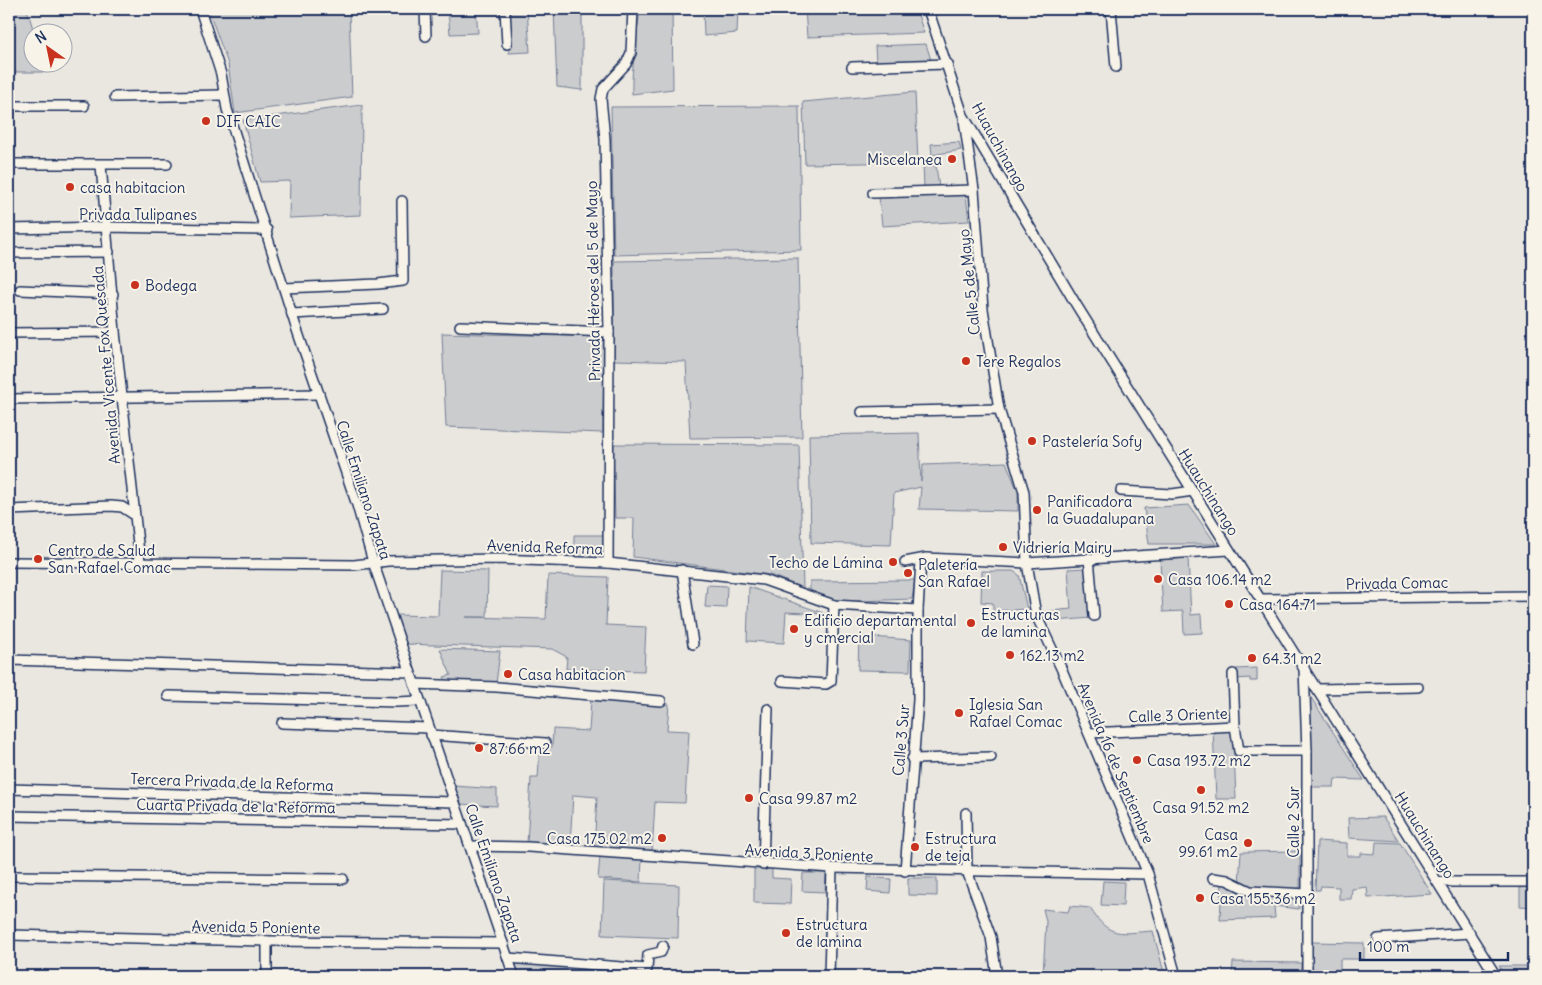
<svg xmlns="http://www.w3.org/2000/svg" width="1542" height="985" font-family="Delius,sans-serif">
<rect width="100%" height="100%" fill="#eae7e0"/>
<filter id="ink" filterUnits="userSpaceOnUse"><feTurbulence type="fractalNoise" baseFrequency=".02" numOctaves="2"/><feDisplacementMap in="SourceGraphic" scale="10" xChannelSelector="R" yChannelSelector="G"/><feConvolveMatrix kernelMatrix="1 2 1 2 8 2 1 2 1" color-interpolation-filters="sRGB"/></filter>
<g filter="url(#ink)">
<g fill="#cbcccd" stroke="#737e96">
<path d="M9,9H27L34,32L32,62L44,63L47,72H9Z"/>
<path d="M208,9H349L352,97L235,113L228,64Z"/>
<path d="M448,9H476L478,33L450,34Z"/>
<path d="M508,9H527L530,52L509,53Z"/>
<path d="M554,9H582V90L557,87Z"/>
<path d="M640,9H672L673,89L632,94C631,65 637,37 640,9Z"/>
<path d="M703,9H738L737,33L704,36Z"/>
<path d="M805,9H916L924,33L807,37Z"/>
<path d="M926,44L931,60L876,62L875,46Z"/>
<path d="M915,92L918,162L805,164L803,102Z"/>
<path d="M362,105L361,215L289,218L290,181L260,182L243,120Z"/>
<path d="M799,106L801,250L614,255L611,107Z"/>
<path d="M959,142L961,150L932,155L931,144Z"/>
<path d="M923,165L936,166L939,187H924Z"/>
<path d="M966,195L969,221L882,226L879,197Z"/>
<path d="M798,258L802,437L690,438L686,362L614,360V261Z"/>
<path d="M442,333L604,337L603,433L446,427Z"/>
<path d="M919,433L921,481L923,465L1006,462L1018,492V511L919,509L921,487L894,493L891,545L811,543L809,435Z"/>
<path d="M613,444L799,445L803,588L770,575L633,557L634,518H615Z"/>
<path d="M1189,505L1216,544H1149L1144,508Z"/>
<path d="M574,535H605V559L574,557Z"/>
<path d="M1188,558L1191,615L1201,614L1202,633L1184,634L1183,611L1163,612L1160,560Z"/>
<path d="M1087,568L1092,618L1042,622L1041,612L1071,609L1068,569Z"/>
<path d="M440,570L488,571L487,617H466L546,619L548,575L608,577L606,625L646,627L644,671L566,669L567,657L552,649L404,644L395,615L438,616Z"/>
<path d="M982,571H1013L1019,575L1027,609L993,611V603L981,602Z"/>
<path d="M915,580L912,599L836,602L810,593V581Z"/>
<path d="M707,585L727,586L726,608L705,607Z"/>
<path d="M749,587L826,614L786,612L784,643L747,641Z"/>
<path d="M859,636L911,640L910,671L858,670Z"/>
<path d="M440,649L500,651L496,684L446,681L444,677L451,675Z"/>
<path d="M1257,668V681H1250V678L1236,679V669Z"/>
<path d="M1308,693L1364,780L1335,779L1334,787H1312Z"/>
<path d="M591,700L669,704L667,730L689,731L685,803L655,802L652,853L594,850L597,797L573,795L570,845L527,843L531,778H538L540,746L552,747L553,729L589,731Z"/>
<path d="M1233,728L1236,799H1216L1213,729Z"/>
<path d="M454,786L497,789V806L459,804Z"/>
<path d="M1383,817L1399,841L1349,838L1348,818Z"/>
<path d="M1317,841L1347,843V856H1361V853L1375,854L1376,842L1400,843L1432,894L1368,898L1367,887L1352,889L1351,899H1339V887L1321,886L1320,890H1315Z"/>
<path d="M1300,851V891L1251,889L1239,884L1241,852Z"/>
<path d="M600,856L642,858L641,882L598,879Z"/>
<path d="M754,869H772V878L791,879L790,904L754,903Z"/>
<path d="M803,873H826L825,892L802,891Z"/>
<path d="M868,877L891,879L890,893L867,891Z"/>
<path d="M908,878H937V896L908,895Z"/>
<path d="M604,881L679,885L678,938L602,935Z"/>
<path d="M1103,881L1124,882L1123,906L1101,905Z"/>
<path d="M1222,882L1299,896V909L1274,906L1275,918L1220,920Z"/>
<path d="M1520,887H1533V907L1520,906Z"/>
<path d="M1070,906L1090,908C1109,939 1121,933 1153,931L1165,976H1043L1046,921L1043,909L1068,912Z"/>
<path d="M1312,942L1364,943V959H1340V970L1311,969Z"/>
<path d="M512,961L677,976H518Z"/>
<path d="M1233,962L1301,963V976H1232Z"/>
<path d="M1499,966H1533V976H1505Z"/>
</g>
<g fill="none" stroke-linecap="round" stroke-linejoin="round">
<g stroke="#1b2f5e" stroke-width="12">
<g id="minor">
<path d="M200,9L221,74L227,109L296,327L357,505L373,562L514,976"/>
<path d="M425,9L426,36"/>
<path d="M505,9L507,44"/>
<path d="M928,9L963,115L1077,306L1496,976"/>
<path d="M1111,9L1116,67"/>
<path d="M852,67L948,64"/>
<path d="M115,97L224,95"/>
<path d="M9,106H84"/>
<path d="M964,120L974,190L983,309L999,409L1024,492L1027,563L1036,615L1062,670L1148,874L1176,976"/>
<path d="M9,164H167"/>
<path d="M101,165L115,332L140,562"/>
<path d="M873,193L974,190"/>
<path d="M9,229L107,227L267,230"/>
<path d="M9,253L109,252"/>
<path d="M284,288L378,284L403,281L402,201"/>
<path d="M20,290L113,294"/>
<path d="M292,314L383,309"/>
<path d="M460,326L609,332"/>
<path d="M9,333L115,332"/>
<path d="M9,399L319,394"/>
<path d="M862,412L999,409"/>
<path d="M1121,491L1172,494L1193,491"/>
<path d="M9,510L111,506L122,507L133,514"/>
<path d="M1089,558L1094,616"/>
<path d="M9,562L354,565L388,561L498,559L608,563L764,580L834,605L918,610"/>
<path d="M905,562L926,558L1027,563L1229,550"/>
<path d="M608,563L609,332L605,139L601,99L603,89L626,64L631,53L633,9"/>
<path d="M682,570L693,644"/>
<path d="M1261,599L1533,596"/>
<path d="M9,660L410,672"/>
<path d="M1304,667L1307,751V976"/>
<path d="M1233,674L1235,726L1239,751H1307"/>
<path d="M782,681L826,684L831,681L834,605"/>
<path d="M414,684L497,687L661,701"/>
<path d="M1318,689L1418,687"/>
<path d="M168,696L397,702L419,701"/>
<path d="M282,723L429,728"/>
<path d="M1089,733L1235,726"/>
<path d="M431,735L545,743"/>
<path d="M912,759L991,757"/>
<path d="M9,789L454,802"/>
<path d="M966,813L967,871L991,937L997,976"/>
<path d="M9,816L462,824"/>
<path d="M470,846L528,847L832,868L1148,874"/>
<path d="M763,865L768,709"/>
<path d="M905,871L918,700V610L921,560"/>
<path d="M9,876L343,879"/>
<path d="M1213,878L1227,880L1250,891L1308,894"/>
<path d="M1438,882H1533"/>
<path d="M9,935L267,941L503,943"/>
<path d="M1378,939L1470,933"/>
<path d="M267,941V976"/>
<path d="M508,958L647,969L648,955L661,952L663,946"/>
<path d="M829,976L832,868"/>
</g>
</g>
<use href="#minor" stroke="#f7f3e8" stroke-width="9"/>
</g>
</g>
<g fill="#c8321e" stroke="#f7f3e8" stroke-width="2">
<circle cx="206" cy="121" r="5"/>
<circle cx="952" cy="159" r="5"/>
<circle cx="70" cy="187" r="5"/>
<circle cx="135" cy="285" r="5"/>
<circle cx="966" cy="361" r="5"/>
<circle cx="1032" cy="441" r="5"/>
<circle cx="1037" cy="510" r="5"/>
<circle cx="1003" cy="547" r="5"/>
<circle cx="38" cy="559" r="5"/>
<circle cx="893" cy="562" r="5"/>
<circle cx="908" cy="573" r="5"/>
<circle cx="1158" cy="579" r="5"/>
<circle cx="1229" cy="604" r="5"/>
<circle cx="971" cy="623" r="5"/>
<circle cx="794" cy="629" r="5"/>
<circle cx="1010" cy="655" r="5"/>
<circle cx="1252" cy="658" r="5"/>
<circle cx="508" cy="674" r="5"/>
<circle cx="959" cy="713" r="5"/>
<circle cx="479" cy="748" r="5"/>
<circle cx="1137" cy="760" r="5"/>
<circle cx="1201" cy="790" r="5"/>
<circle cx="749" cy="798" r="5"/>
<circle cx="662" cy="838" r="5"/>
<circle cx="1248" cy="843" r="5"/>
<circle cx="915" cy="847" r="5"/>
<circle cx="1200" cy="898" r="5"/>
<circle cx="786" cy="933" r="5"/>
</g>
<g text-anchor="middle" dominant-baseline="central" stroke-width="4" stroke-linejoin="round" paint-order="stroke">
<g font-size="15" fill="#1b2f5e" stroke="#f7f3e8" text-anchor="start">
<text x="216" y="121">DIF CAIC</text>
<text x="942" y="159" text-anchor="end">Miscelanea</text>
<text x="80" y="187">casa habitacion</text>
<text x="145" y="285">Bodega</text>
<text x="976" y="361">Tere Regalos</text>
<text x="1042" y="441">Pastelería Sofy</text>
<text x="1047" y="501">Panificadora<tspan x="1047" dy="17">la Guadalupana</tspan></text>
<text x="1013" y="547">Vidriería Mairy</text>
<text x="48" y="550">Centro de Salud<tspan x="48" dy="17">San Rafael Comac</tspan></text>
<text x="883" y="562" text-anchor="end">Techo de Lámina</text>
<text x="918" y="564">Paletería<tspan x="918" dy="17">San Rafael</tspan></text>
<text x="1168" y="579">Casa 106.14 m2</text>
<text x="1239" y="604">Casa 164.71</text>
<text x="981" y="614">Estructuras<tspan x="981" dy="17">de lamina</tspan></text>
<text x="804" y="620">Edificio departamental<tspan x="804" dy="17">y cmercial</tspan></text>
<text x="1020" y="655">162.13 m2</text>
<text x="1262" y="658">64.31 m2</text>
<text x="518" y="674">Casa habitacion</text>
<text x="969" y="704">Iglesia San<tspan x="969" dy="17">Rafael Comac</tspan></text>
<text x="489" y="748">87.66 m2</text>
<text x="1147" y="760">Casa 193.72 m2</text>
<text x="759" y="798">Casa 99.87 m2</text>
<text x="1201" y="807" text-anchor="middle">Casa 91.52 m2</text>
<text x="1238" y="834" text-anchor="end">Casa<tspan x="1238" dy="17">99.61 m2</tspan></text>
<text x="652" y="838" text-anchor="end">Casa 175.02 m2</text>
<text x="925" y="838">Estructura<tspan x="925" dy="17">de teja</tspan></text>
<text x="1210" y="898">Casa 155.36 m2</text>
<text x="796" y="924">Estructura<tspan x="796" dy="17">de lamina</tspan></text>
</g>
<g font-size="15" fill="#1b2f5e" stroke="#f7f3e8">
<text transform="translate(1000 147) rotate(61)">Huauchinango</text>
<text x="138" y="214">Privada Tulipanes</text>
<text transform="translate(593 281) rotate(-91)">Privada Héroes del 5 de Mayo</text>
<text transform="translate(969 282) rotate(-96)">Calle 5 de Mayo</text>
<text transform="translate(106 365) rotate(-95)">Avenida Vicente Fox Quesada</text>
<text transform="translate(364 490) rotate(72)">Calle Emiliano Zapata</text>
<text transform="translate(1209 492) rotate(58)">Huauchinango</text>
<text transform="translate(545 547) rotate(2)">Avenida Reforma</text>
<text transform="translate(1397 583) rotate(-1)">Privada Comac</text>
<text transform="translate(1178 715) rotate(-2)">Calle 3 Oriente</text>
<text transform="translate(901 740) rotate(-85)">Calle 3 Sur</text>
<text transform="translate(1116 763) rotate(67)">Avenida 16 de Septiembre</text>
<text transform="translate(232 782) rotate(2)">Tercera Privada de la Reforma</text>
<text transform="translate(236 806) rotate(1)">Cuarta Privada de la Reforma</text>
<text transform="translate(1293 822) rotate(-90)">Calle 2 Sur</text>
<text transform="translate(1425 835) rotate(58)">Huauchinango</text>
<text transform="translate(809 853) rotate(3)">Avenida 3 Poniente</text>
<text transform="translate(494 873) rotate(71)">Calle Emiliano Zapata</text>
<text transform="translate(256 927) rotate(1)">Avenida 5 Poniente</text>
</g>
</g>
<rect width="1542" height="985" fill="none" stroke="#f7f3e8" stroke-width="30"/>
<rect x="15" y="15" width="1512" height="955" fill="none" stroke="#1b2f5e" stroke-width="2" filter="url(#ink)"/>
<g transform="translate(48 48) rotate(327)"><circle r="24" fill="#f7f3e8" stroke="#9fa5b1"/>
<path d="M0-4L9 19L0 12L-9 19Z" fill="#c8321e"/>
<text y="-8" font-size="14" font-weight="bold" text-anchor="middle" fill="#1b2f5e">N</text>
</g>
<path d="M1360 952v8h148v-8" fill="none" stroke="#1b2f5e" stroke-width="2.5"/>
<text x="1367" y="952" font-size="15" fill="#1b2f5e" stroke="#f7f3e8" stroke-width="4" paint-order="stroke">100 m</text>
</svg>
